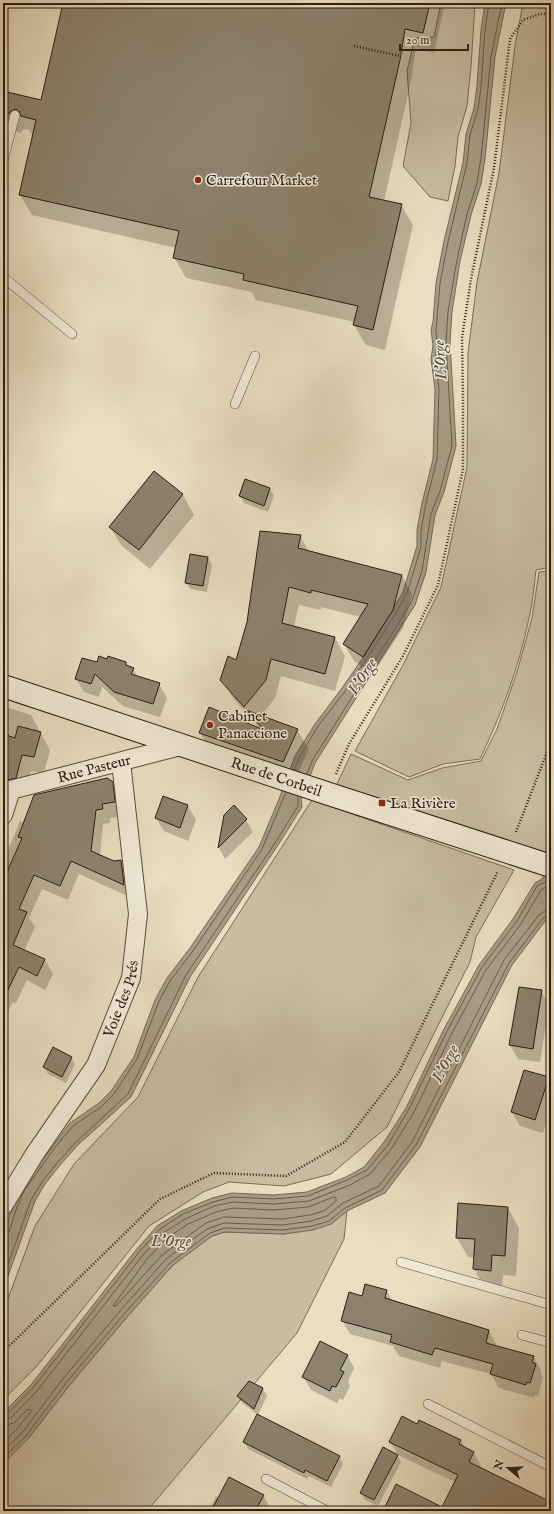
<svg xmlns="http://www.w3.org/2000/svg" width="554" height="1514" font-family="'IM FELL English',serif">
<rect width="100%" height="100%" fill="#e9dec1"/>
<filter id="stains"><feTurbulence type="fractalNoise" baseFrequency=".005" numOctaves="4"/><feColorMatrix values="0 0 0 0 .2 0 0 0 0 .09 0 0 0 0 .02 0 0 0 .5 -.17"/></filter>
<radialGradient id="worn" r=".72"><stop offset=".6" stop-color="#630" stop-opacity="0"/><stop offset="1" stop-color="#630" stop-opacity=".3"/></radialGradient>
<g fill="#c8bda3" stroke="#786d5a">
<path d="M441,3H475L471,67L467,106L458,137L455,166L448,201L430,197L403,166L411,123L407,71L415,38L434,37Z"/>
<path d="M523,3H551V567L536,570C534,586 533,602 529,618C519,667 501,715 480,759L443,764L409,777L355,751L403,665L441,587L467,467L468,353L477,282L499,173L515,46Z"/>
<path d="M551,571V857L336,786L351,754L408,780L442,768L481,761L497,729L517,672L532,618L539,572Z"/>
<path d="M312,800L514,870L476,937L470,962L387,1127L331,1174L284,1186L229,1182L203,1192L149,1226L37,1366L3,1400V1312L35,1226L74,1164L138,1097L198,977Z"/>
<path d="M347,1211L344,1239L297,1333L147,1511H3V1464L28,1439L69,1386L127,1317L173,1265L212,1236L225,1232L284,1234L331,1224Z"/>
</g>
<g fill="#a79c86" stroke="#746958">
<path d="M485,3H506L495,57L485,159L481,184L471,215L460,261L452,312L450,343L456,446L444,492L435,515L426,572L415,605L315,763L301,800L302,807L280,842L190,977L131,1097L78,1145L60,1165L45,1184L35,1201L3,1290V1236L13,1205L21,1189L70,1123L99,1103L111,1091L134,1057L155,1000L167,978L190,948L259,847L279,799L295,756L315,724L342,688L367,652L403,592L417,546V530L422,503L433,459L435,389L431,359L433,345L431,330L433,322L436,283L444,241L463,163L466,134L474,108L477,86L481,30Z"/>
<path d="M551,861V918L546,920L512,965L420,1147L385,1193L347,1211L331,1224L313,1230L284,1234L225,1232L212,1236L173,1265L127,1317L69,1386L28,1439L3,1464V1413L30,1386L136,1250L157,1226L181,1211L212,1198L232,1193L273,1195L307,1192L346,1177L364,1167L384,1142L406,1108L444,1029L479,965L513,919L535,883L542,879Z"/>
</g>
<g fill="#0003">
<path d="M64,3H445L434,53L416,48L411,81L384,201L401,205L413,225L385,350L366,345L354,325L355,322L256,300L252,292L186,278L174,257L176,248L32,215L20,195L33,136L28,129L22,130L21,133L7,130L3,123V92L42,101Z"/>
<path d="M154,472L183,495L194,515L150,569L122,546L110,527Z"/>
<path d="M246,480L270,489L274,496L268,512L244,503L240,496Z"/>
<path d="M300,536L309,552L402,576L412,594L403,628L373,674L354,661L344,644L361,617L321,607V610L299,605L294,627L335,638L345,656L335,691L281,676L275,698L261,716L297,730L309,749L294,781L212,753L200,733L259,729L255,723L232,697L222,680L237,661Z"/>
<path d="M191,555L208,558L212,565L207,592L190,589L186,582Z"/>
<path d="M126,663L128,667L133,669L138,677L159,684L167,698L160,717L123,706L102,687L99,697L84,692L76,679L97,664Z"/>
<path d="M3,706L31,715L50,750L44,773L31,771L26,788L3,780Z"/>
<path d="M112,782L120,797L122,816L110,818V823L103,824L100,856L114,862L121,861L129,875L132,898L79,874L68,900L42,889L29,918L35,927L24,951L45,960L53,974L45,990L27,980L16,1003L13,1002L3,1020V848L8,850L20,821L24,823Z"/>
<path d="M163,797L188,806L196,820L188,841L164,831L156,818Z"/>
<path d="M234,806L246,820L253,832L225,859L219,848L225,815Z"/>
<path d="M541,991L549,1005L540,1062L518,1059L510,1045Z"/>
<path d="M71,1058L75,1064L66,1083L48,1074L44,1067Z"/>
<path d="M525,1071L548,1078L551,1083V1107L543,1133L520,1126L512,1112Z"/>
<path d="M508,1208L519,1228L516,1276L503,1275L502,1290L485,1289L474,1269L475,1258L468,1257L457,1238Z"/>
<path d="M387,1291L393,1302L489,1331L496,1344V1347L534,1357L541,1371V1373L543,1378L538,1396L535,1395L534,1398L499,1388L491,1374L442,1361L440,1368L399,1356L393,1346L350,1334L342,1320L363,1297Z"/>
<path d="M347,1355L354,1368L348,1382L350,1386L343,1400L340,1398L337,1403L311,1390L303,1377Z"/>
<path d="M250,1382L263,1389L267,1396L258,1415L242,1403L238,1397Z"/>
<path d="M417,1425L460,1440L465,1448L474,1453L481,1466L480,1468L551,1503V1511L446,1510L455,1482L398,1455L390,1442Z"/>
<path d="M244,1442L339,1457L343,1464L331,1487L309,1476L307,1479L248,1449Z"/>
<path d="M397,1455L401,1462L378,1506L365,1500L361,1493Z"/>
<path d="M263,1495L272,1511H209L216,1496L219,1498Z"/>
</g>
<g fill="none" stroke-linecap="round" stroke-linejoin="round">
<g stroke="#685c4c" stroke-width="1">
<path d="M294,770L299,758L318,726L346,690L396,613L407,593L421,547V531L426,503L437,459L439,389L435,359L437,345L436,330L440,283L448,242L467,163L470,135L478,109L481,87L485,30L489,3"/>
<path d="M307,774L312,761L411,603L422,571L431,514L440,491L452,446L446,343L448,312L457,260L467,214L477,183L481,158L491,57L502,3"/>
<path d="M334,1197L336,1198V1201L324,1211L310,1215L283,1219L224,1217L206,1223L162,1255L116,1306H113L147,1259L167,1238L188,1224L216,1212L233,1208L274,1210L308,1207Z"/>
<path d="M3,1235H6L9,1232L17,1207L24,1191L56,1146L73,1126L101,1107L114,1094L137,1059L159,1001L170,981L193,951L262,849L286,792"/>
<path d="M3,1278L31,1200L42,1182L57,1163L75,1143L128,1094L186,975L277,840L298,806V796"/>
<path d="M3,1415L7,1414L33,1388L139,1252L160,1229L183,1214L213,1202L232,1197L274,1199L308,1196L347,1180L367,1170L388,1145L409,1109L447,1031L482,967L517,921L537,886L545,882L547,877"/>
<path d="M3,1420L11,1418L37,1391L143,1255L163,1233L185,1219L214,1206L233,1202L274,1204L309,1201L350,1185L370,1174L392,1148L414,1112L452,1033L486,970L521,924L541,890L548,886L551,881"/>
<path d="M3,1426L14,1423L28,1409L31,1410V1412L17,1429L3,1443"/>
<path d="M3,1451L22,1433L62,1380L120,1311L166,1259L207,1229L224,1223L283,1225L311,1221L327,1216L343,1203L379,1186L412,1142L504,960L539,915L546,910H551"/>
<path d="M3,1458L25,1437L66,1383L124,1314L170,1263L210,1233L225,1228L283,1230L312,1226L329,1221L345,1208L382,1190L416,1145L509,963L543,918L551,915"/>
</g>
</g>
<g fill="#8c816d" stroke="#281d12">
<path d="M63,3H430L423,33L405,29L400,60L369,197L402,204L373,330L353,325L358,306L243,280L244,274L173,258L179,231L19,195L36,120L21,116L19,111L16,109L11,111L9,114L3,112V91L41,100Z"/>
<path d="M154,471L183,494L139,550L109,527Z"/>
<path d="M245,479L270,488L264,506L239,496Z"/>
<path d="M260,531L301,535L298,548L402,575L393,610L363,657L343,644L368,604L311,590V593L289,587L282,623L335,637L325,674L271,659L266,680L244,707L220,680L228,656L236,660L247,622Z"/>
<path d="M190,554L208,557L203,586L185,583Z"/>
<path d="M99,656L107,659L108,656L126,662V665L134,668L131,674L160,683L153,704L114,692L95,674L91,684L75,679L82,658L97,662Z"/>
<path d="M209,707L264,730L246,710L298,729L283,762L199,733Z"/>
<path d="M18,726L41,732L34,757L22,755L16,778L3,781V734L15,738Z"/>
<path d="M107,778L113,782L115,802L102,804L103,809L96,810L91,851L114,861L121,860L124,885L71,861L60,886L34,875L19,909L27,912L13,945L45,959L37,976L19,967L3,1000V881L22,838L18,837L34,795Z"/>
<path d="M163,796L188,805L180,828L155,818Z"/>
<path d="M234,805L247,819L218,848L224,815Z"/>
<path d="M519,987L542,990L533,1049L509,1045Z"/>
<path d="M53,1047L72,1057L62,1077L43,1067Z"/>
<path d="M524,1070L549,1077L535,1120L511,1112Z"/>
<path d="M458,1203L508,1207L505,1256L492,1255L491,1271L473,1269L475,1239L456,1238Z"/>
<path d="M365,1284L387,1290L385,1298L489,1330L486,1343L534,1356L532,1362L536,1364L530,1383L527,1382L526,1385L490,1374L493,1364L435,1348L432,1355L390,1342L392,1335L341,1321L349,1292L362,1296Z"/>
<path d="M320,1341L348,1355L340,1370L344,1372L336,1387L332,1386L330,1391L302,1377Z"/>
<path d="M249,1381L263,1388L254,1409L237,1396Z"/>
<path d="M257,1414L340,1456L327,1481L305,1470L304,1473L243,1442Z"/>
<path d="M402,1416L417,1424L419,1420L461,1440L459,1444L474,1452L469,1462L551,1502V1511H383L396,1484L442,1507L458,1475L389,1442Z"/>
<path d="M383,1447L398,1455L374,1500L360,1493Z"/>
<path d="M229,1477L264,1495L255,1511H211Z"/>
</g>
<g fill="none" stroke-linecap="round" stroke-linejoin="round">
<g stroke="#584d3e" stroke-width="10">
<g id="service">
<path d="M3,161L15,115"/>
<path d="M3,277L72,334"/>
<path d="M235,404L255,356"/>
<path d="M401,1262L551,1305"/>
<path d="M522,1335L551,1343"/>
<path d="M428,1404L551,1467"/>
<path d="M266,1479L327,1511"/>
</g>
</g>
<g stroke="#584d3e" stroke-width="20">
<g id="minor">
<path id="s1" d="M3,792L184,745"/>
<path d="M3,815L11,790"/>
<path id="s2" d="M3,1206L34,1155L96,1065L131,978L138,914L121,762"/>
</g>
</g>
<g stroke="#281d12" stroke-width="24">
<g id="secondary">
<path id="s3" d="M3,686L326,793L551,866"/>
</g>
</g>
<g stroke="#281d12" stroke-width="2.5" stroke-dasharray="1 2" stroke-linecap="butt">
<path d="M354,46L400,56"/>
<path d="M336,774L349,744L403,656L438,585L463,469V398L462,338L471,279L494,168L510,39L523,20L540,14H551"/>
<path d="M516,832L551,742"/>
<path d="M3,1352L160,1199L214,1173L286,1176L345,1142L399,1072L498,871"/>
</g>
<use href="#service" stroke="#f1ead7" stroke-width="9"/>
<use href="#minor" stroke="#f1ead7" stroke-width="18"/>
<use href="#secondary" stroke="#f1ead7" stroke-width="22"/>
</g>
<g fill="#8f2418" stroke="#f1ead7" stroke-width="1.5">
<circle cx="198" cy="180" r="4"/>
<circle cx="210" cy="725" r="4"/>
<rect x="378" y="799" width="8" height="8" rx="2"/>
</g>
<g text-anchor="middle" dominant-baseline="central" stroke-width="3" stroke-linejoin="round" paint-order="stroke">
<g font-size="15" fill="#281d12" stroke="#f1ead7" text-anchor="start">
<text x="206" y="180">Carrefour Market</text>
<text x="218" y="716">Cabinet<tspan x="218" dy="17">Panaccione</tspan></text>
<text x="390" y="803">La Rivière</text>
</g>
<g font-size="15" fill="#281d12" stroke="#f1ead7">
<text stroke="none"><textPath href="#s1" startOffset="94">Rue Pasteur</textPath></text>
<text stroke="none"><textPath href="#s3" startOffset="288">Rue de Corbeil</textPath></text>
<text stroke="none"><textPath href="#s2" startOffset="240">Voie des Prés</textPath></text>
</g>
<g font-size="16" font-style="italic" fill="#5b5040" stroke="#f1ead7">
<text transform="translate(441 360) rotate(-94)">L'Orge</text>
<text transform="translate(363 677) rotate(-58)">L'Orge</text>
<text transform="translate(446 1064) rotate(-63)">L'Orge</text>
<text x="171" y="1242">L'Orge</text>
</g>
</g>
<rect width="554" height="1514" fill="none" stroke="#e9dec1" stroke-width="16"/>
<rect x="4" y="4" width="546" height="1506" fill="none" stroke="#281d12" stroke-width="2"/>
<rect x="8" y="8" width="538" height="1498" fill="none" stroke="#281d12"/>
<g transform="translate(508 1468) rotate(289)" stroke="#f1ead7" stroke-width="3" paint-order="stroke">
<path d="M0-3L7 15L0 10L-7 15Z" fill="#281d12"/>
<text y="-6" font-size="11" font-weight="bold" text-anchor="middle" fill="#281d12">N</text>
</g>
<path d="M400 44v6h68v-6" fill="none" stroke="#281d12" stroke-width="2"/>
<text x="406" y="44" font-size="12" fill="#281d12" stroke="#f1ead7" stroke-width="3" paint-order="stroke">20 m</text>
<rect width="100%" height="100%" filter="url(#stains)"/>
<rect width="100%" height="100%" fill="url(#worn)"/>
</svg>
